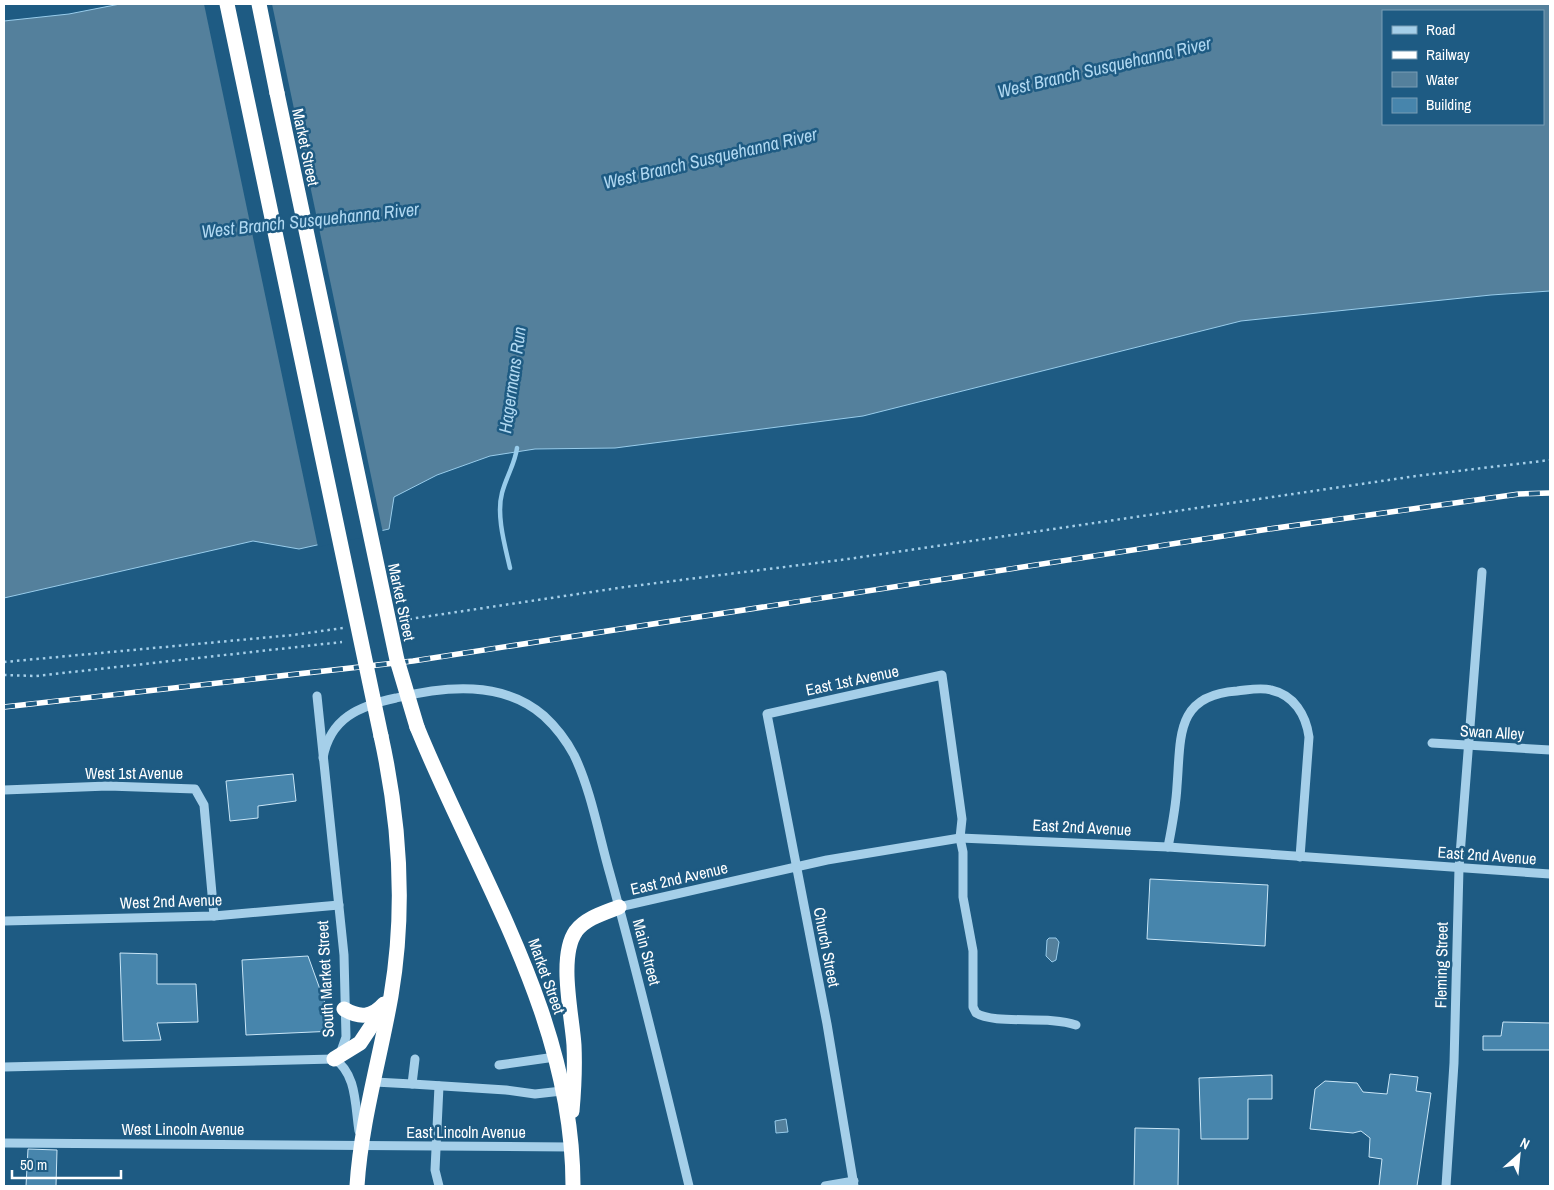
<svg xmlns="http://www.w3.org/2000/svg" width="1554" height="1190" font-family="'Archivo Narrow',sans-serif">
<rect width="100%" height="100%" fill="#1e5b83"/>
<g fill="#54809c" stroke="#98cceb" fill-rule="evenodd">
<path d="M120,4H1550V291L1491,295L1241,321L863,416L615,448L535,449L490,456L437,475L394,497L389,529L299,549L253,541L4,598V21L69,14ZM1383,11H1543V124H1383Z"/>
<path d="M1049,938H1056L1059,942L1056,960L1052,962L1046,956L1047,940Z"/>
<path d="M786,1119L788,1132L776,1133L775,1121Z"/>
</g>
<path fill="#1e5b83" d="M204,4H272L383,533L318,547Z"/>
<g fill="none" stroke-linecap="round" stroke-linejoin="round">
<path stroke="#98cceb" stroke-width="4.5" d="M510,568C505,546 496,515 502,493C506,477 515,464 517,448"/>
</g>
<g fill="#4785ac" stroke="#c9e6f7">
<path d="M293,774L296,801L258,806V818L230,821L226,781Z"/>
<path d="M1150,879L1268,885L1265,946L1147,939Z"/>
<path d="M120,953L157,954V984H196L198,1022L157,1023L161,1040L123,1041Z"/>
<path d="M308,956L335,1031L246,1035L242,960Z"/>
<path d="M1503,1022L1550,1023V1050H1483V1036H1501Z"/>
<path d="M1390,1074L1418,1077L1416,1091L1431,1093L1417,1186H1379L1382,1159L1369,1157L1370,1138L1361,1131L1353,1133L1310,1129L1315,1089L1325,1081L1357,1083L1363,1092L1387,1094Z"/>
<path d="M1272,1075V1099H1248V1139H1201L1199,1078Z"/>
<path d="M1135,1128L1179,1129L1178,1186H1134Z"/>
<path d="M28,1149L57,1150L56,1186H26Z"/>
</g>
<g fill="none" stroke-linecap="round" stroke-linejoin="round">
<g stroke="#a5cfe9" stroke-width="2.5" stroke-dasharray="2.5 4" stroke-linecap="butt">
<path d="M403,620L625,587L848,559L1416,476L1550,460"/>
<path d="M4,662L293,635L343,628"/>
<path d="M4,675L36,676L342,642"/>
</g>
<g stroke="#a5cfe9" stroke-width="9">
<path d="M317,696L344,955L346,1037L340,1054"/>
<path d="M1432,743L1550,750"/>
<path d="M323,758C330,718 359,706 396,698C445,686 503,680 544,716C556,727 566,740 574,755C591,790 599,836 610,874C639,978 664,1082 689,1186"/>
<path d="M4,790L108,786L195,789L204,805L214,916"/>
<path d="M1168,847C1172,827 1176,806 1177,786C1181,737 1175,695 1237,691C1248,690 1260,687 1271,690C1294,695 1306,715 1309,737L1300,857"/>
<path d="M619,907L827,860L960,838L1168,847L1550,874"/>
<path d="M4,921L214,916L339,905"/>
<path d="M334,1059C357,1073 355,1107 359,1131"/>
<path d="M499,1065L555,1057"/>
<path d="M4,1067L334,1059"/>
<path d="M375,1082L412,1084L415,1059"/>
<path d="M412,1084L506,1090L535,1094L562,1091"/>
<path d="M4,1143L570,1147"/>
<path d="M439,1186L435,1170L439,1086"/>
<path d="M825,1186L854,1181"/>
<path d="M854,1186L827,1024L767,714L942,675L962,819L960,838L963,852V897L973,951V1007L976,1013C995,1025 1048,1015 1076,1025"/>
<path d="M1446,1186L1454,1063L1459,868L1482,572"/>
</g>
<g stroke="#fff" stroke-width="15">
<path d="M259,4L277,93"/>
<path d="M417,727C478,877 573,1018 573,1186"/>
<path d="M344,1009C359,1018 372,1018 384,1004"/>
<path d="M334,1059L360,1043L384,1007"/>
<path d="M572,1111C574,1089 575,1067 574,1045C572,1015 558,956 576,931C586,918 604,913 619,907"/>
<path d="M357,1186C361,1122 380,1059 391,996C406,908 400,822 381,736"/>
</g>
<g stroke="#fff" stroke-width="5.5">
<path id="rail" d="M4,707L413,661L1269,529L1519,494L1550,493"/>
</g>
<use href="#rail" stroke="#1e5b83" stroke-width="4" stroke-dasharray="11" stroke-linecap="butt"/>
<g stroke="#fff" stroke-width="15">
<path d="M227,4L381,736"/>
<path d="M277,93L397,660L417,727"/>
</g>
</g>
<g text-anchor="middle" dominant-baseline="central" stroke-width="5" stroke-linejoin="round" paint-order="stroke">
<g font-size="16" fill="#fff" stroke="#1e5b83">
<text transform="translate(306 147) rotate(78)">Market Street</text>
<text transform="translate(402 602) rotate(78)">Market Street</text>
<text transform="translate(852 680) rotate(-12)">East 1st Avenue</text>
<text transform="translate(1492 732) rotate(3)">Swan Alley</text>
<text x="134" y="773">West 1st Avenue</text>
<text transform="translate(1082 827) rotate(3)">East 2nd Avenue</text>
<text transform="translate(1487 855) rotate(4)">East 2nd Avenue</text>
<text transform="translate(679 878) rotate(-13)">East 2nd Avenue</text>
<text transform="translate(171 901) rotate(-2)">West 2nd Avenue</text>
<text transform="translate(827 947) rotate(79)">Church Street</text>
<text transform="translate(647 952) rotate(75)">Main Street</text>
<text transform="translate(1441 965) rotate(-89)">Fleming Street</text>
<text transform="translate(547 976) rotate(70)">Market Street</text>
<text transform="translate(325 979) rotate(-93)">South Market Street</text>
<text x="183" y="1129">West Lincoln Avenue</text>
<text x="466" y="1132">East Lincoln Avenue</text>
</g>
<g font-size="18" font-style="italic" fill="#b0d8f1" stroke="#1e5b83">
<text transform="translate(1104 67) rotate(-13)">West Branch Susquehanna River</text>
<text transform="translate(710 158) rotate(-13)">West Branch Susquehanna River</text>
<text transform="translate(310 220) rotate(-6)">West Branch Susquehanna River</text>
<text transform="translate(512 380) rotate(-82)">Hagermans Run</text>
</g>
</g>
<rect width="1554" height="1190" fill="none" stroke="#ffffff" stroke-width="10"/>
<rect x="1382" y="10" width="162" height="115" fill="#1e5b83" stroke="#789db5"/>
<rect x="1392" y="26" width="25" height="8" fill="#a5cfe9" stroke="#789db5"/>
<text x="1426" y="35" font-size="15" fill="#ffffff">Road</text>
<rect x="1392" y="51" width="25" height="8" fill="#ffffff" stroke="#789db5"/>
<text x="1426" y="60" font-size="15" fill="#ffffff">Railway</text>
<rect x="1392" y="72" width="25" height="15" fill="#54809c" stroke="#789db5"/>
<text x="1426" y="85" font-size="15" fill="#ffffff">Water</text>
<rect x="1392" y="98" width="25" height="15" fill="#4785ac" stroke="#789db5"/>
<text x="1426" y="110" font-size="15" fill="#ffffff">Building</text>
<g transform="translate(1519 1155) rotate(27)" stroke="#1e5b83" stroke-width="4" paint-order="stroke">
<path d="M0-4L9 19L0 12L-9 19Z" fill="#ffffff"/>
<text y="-8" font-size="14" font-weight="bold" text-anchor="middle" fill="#ffffff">N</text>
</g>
<path d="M12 1170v8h109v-8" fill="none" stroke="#ffffff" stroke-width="2.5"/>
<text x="20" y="1170" font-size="15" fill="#ffffff" stroke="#1e5b83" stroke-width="4" paint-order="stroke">50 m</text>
</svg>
